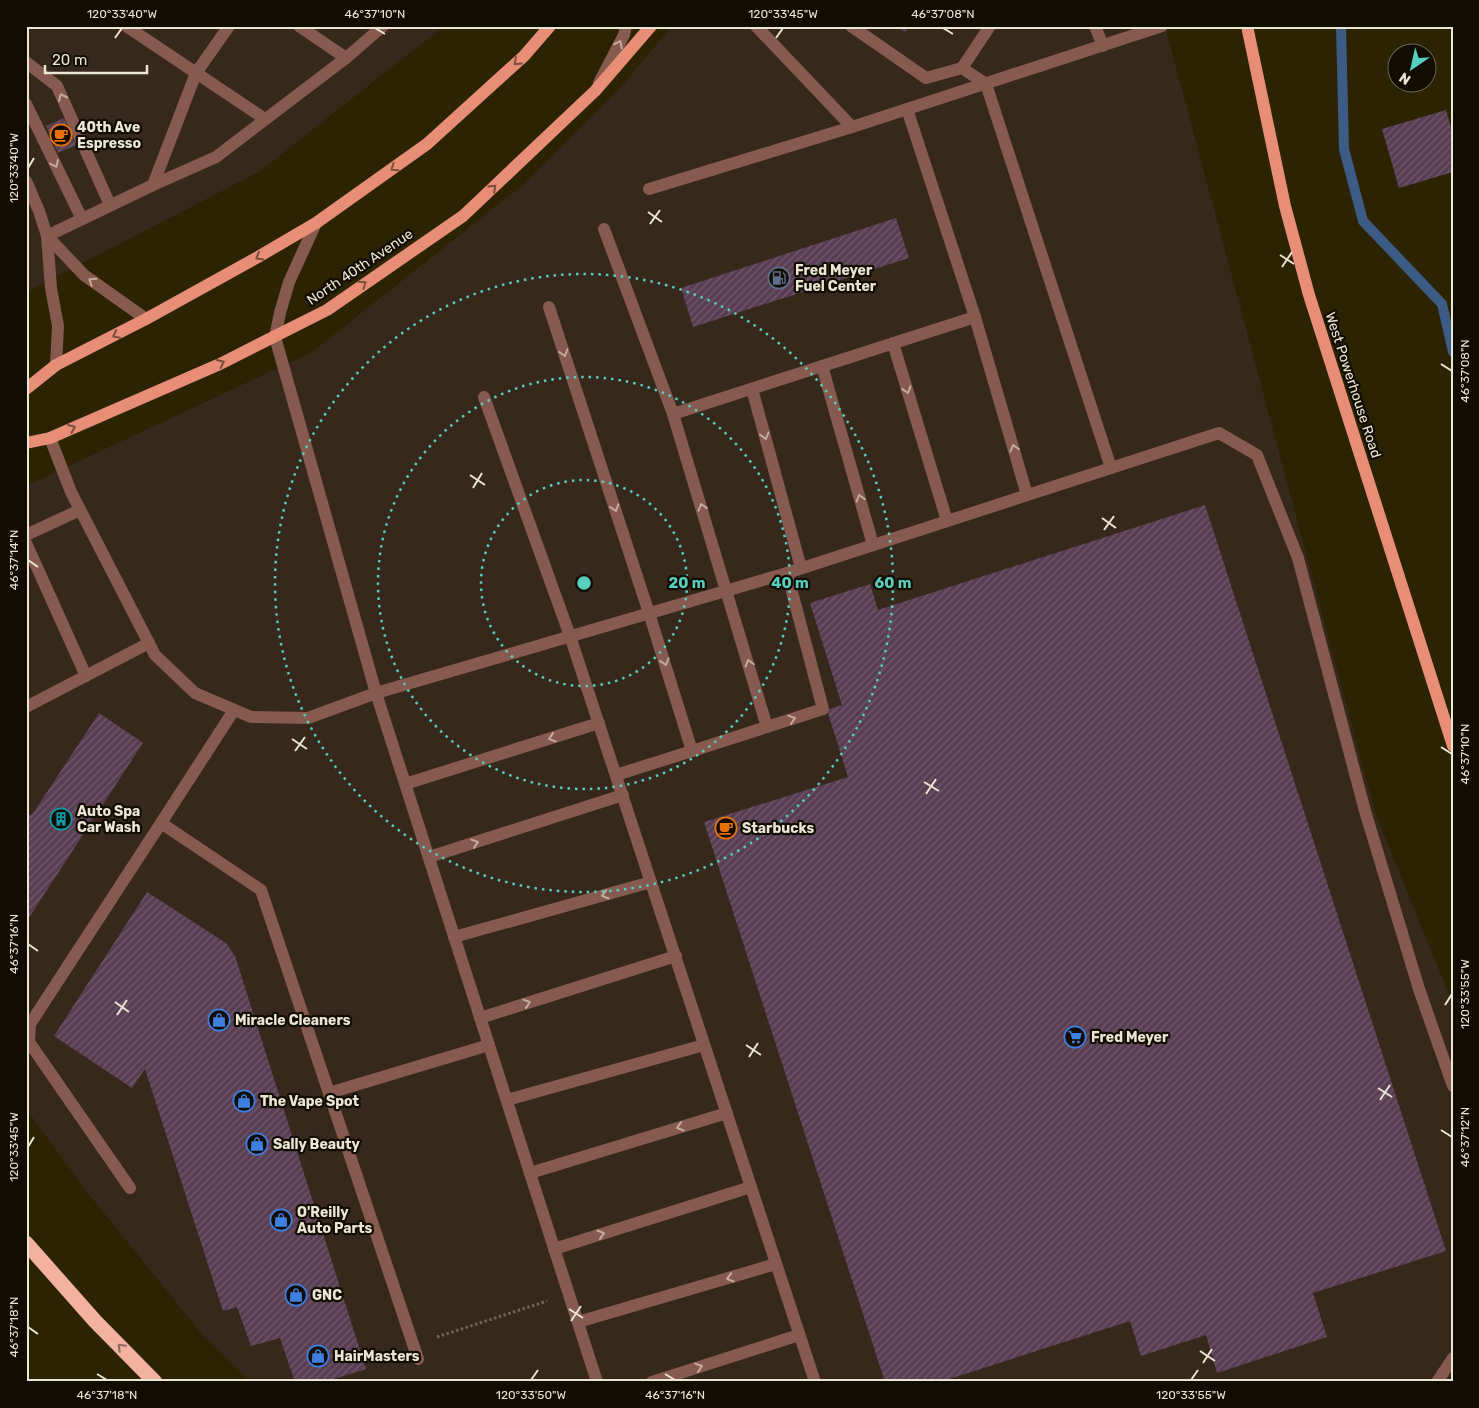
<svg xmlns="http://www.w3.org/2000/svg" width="1479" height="1408" font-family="Rubik,sans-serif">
<defs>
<pattern id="building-hatch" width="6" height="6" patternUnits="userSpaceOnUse" patternTransform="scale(1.25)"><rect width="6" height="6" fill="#593e53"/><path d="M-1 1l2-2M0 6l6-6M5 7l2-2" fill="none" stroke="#715a6b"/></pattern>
</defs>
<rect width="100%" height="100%" fill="#2c2303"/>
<g fill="#37281c">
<path d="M26,26H444L259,172L26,292Z"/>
<path d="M672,26H1165L1376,815L1453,1004V1382H251L201,1333L87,1192L26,1109V486L312,352L524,184L620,88Z"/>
</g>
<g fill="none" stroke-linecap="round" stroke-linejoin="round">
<path stroke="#3d5c85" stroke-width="10" d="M1341,26L1344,149L1363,221L1442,304L1453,352"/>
</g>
<g fill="url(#building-hatch)">
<path d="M896,26H909L905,32Z"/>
<path d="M1446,110L1453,134V172L1399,188L1382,129Z"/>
<path d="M64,118L76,145L58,153L46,126Z"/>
<path d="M896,218L909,258L693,327L681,288Z"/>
<path d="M1205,505L1446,1251L1313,1293L1327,1337L1217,1373L1206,1335L1141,1356L1130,1321L940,1382H885L704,822L848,777L827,710L842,705L810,603L870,584L878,610Z"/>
<path d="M99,713L143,743L26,922V813L32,815Z"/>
<path d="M147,892L226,943L235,956L366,1369L324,1382H295L280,1338L251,1346L237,1307L223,1311L145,1069L132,1088L54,1036Z"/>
</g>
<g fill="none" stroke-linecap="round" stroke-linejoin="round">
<path stroke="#71694f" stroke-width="3" stroke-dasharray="2.5 2.5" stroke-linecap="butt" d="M437,1337L547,1301"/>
<g stroke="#865a4f" stroke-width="12">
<path d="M126,26L265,119"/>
<path d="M299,26L346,58"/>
<path d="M756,26L852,127"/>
<path d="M851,26L926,78L962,68"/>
<path d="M990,26L962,68L986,84L1111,468"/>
<path d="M1095,26L1103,46"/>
<path d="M26,62L57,86L110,205"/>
<path d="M599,83L624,35L626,26"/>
<path d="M26,104L82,219"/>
<path d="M907,109L975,317L1027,495"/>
<path d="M26,181L39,211L47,236L51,288L58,326L56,365"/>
<path d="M153,185L196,73L229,26"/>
<path d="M649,189L852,127L1162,26"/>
<path d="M316,223L289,282L280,313L275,337L376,693L597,1382"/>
<path d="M604,229L673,414L975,317"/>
<path d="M47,236L153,185L216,157L346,58L383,26"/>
<path d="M47,236L84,275L146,319"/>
<path d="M549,307L649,613L692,751L823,709L787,573"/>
<path d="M893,343L947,521"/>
<path d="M822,366L873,545"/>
<path d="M752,389L801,568"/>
<path d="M484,397L570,636L815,1382"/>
<path d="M673,414L767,727"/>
<path d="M50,438L71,492L155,655L195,693L251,717L308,718L376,693L787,573L1219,433L1257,455L1298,558L1365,811L1419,989L1453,1086"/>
<path d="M26,535L80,510"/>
<path d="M26,543L86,676"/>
<path d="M26,707L149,643"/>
<path d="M234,710L161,823L261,890L329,1093L489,1045"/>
<path d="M616,775L692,751"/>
<path d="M405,784L599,723"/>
<path d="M429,857L623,795"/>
<path d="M454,937L651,882"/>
<path d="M480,1018L676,956"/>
<path d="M329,1093L418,1359"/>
<path d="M507,1100L704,1045"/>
<path d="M530,1173L727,1113"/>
<path d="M130,1188L29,1042L30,1024L161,823"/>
<path d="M554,1249L751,1187"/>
<path d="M578,1322L776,1264"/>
<path d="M652,1382L799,1335"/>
<path d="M1437,1382L1453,1358"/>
</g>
<g stroke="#e88e77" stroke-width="12">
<path d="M1247,26L1285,206L1309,295L1453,746"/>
<path d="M26,389L56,365L146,319L258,257L316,223L427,144L524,56L550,26"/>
<path d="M26,443L50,438L220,364L327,310L463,216L595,91L651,26"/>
</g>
<path stroke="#f3b1a0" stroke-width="15" d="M26,1243L95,1321L155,1382"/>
</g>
<defs><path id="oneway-chevron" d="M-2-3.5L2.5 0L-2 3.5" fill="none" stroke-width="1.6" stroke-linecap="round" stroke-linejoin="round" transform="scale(1.25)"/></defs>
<g stroke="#c3ad9e">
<use href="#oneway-chevron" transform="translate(619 44) rotate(-63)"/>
<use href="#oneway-chevron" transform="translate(62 97) rotate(-114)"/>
<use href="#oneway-chevron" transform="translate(55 164) rotate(64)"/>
<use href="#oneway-chevron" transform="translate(92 281) rotate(-146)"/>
<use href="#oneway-chevron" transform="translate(564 353) rotate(72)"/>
<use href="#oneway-chevron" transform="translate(907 390) rotate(73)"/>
<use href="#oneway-chevron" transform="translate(765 436) rotate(75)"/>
<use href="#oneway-chevron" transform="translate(1014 448) rotate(-106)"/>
<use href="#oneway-chevron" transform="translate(860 498) rotate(-106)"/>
<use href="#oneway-chevron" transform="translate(702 507) rotate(-107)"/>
<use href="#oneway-chevron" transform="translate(615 508) rotate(72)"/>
<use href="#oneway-chevron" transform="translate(665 662) rotate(73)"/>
<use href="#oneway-chevron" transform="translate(749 663) rotate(-106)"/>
<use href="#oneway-chevron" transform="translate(792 719) rotate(-18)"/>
<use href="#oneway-chevron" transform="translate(552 738) rotate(162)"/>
<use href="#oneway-chevron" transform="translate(475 843) rotate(-18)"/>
<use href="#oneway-chevron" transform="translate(605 895) rotate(164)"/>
<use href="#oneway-chevron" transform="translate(527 1003) rotate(-18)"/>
<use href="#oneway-chevron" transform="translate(680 1127) rotate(163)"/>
<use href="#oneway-chevron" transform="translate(601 1234) rotate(-17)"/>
<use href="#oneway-chevron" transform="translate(730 1278) rotate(164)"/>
<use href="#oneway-chevron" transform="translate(699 1367) rotate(-18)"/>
</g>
<g stroke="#7c4e3d">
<use href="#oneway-chevron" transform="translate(517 62) rotate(137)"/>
<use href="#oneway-chevron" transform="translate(394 168) rotate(145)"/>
<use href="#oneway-chevron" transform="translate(493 188) rotate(-43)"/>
<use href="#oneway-chevron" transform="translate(259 257) rotate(150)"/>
<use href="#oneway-chevron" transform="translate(363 284) rotate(-35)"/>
<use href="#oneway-chevron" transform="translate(116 335) rotate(153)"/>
<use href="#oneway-chevron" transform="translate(221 363) rotate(-25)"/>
<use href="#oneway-chevron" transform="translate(72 428) rotate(-24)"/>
</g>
<use stroke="#8d6759" href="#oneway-chevron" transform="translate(121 1347) rotate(-135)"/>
<path fill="none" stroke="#ebe5d3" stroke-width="2" d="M375,28L385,34M943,28L953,34M115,38L122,28M776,38L783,28M28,168L34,158M648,212L662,222M650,224L660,210M1280,255L1294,264M1282,267L1292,252M1441,364L1452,371M470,475L485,485M473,488L482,473M1102,518L1116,528M1104,530L1114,516M28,560L38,567M292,739L307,749M1441,747L1452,754M295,751L305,737M924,782L939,791M926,794L936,779M28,944L38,951M115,1002L129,1012M1445,1005L1452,994M117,1015L127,1000M746,1045L761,1055M749,1057L758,1043M1378,1088L1392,1097M1380,1100L1390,1085M1441,1130L1452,1137M28,1147L34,1137M569,1309L583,1318M571,1321L581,1306M28,1327L38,1334M1200,1351L1215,1361M1203,1363L1212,1349M97,1374L107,1380M665,1374L675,1380M531,1380L538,1370M1191,1380L1198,1370"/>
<g fill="none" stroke="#58cebf" stroke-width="2.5" stroke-dasharray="2.5 5">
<circle cx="584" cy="583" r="103"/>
<circle cx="584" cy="583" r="206"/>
<circle cx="584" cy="583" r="309"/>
</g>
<defs>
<g id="cafe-ring" transform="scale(1.125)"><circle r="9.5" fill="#110d03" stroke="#e8710a" stroke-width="1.5"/><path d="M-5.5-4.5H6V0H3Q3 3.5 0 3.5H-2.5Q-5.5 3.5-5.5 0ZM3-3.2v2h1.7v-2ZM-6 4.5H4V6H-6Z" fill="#e8710a"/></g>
<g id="fuel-ring" transform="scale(1.125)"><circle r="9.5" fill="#110d03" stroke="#5c6f8a" stroke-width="1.5"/><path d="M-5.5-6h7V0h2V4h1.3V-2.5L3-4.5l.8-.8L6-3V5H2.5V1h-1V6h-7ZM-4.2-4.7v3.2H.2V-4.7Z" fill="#5c6f8a"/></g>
<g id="building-ring" transform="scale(1.125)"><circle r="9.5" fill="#110d03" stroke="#0f9aa8" stroke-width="1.5"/><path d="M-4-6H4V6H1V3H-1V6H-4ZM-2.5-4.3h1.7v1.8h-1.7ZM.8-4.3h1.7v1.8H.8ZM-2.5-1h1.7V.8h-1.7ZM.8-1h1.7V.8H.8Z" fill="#0f9aa8"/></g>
<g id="shop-ring" transform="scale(1.125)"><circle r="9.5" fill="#110d03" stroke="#3f7fe0" stroke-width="1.5"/><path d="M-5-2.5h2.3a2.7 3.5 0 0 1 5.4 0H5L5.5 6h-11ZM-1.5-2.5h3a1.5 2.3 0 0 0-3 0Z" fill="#3f7fe0"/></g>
<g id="supermarket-ring" transform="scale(1.125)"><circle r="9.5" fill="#110d03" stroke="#3f7fe0" stroke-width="1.5"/><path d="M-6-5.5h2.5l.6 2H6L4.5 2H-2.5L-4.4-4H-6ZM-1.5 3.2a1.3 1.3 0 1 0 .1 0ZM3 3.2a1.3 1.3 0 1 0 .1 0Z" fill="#3f7fe0"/></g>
</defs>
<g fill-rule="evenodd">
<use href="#cafe-ring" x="61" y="135"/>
<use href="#fuel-ring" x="779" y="278"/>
<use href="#building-ring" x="61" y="819"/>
<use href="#cafe-ring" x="726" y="828"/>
<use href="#shop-ring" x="219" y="1020"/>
<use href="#supermarket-ring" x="1075" y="1037"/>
<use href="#shop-ring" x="244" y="1101"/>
<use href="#shop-ring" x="257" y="1144"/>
<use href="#shop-ring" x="281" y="1220"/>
<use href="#shop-ring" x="296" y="1295"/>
<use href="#shop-ring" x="318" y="1356"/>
</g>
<g text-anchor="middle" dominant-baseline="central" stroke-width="4.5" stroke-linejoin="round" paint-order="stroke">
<g font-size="14" font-weight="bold" fill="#ebe5d3" stroke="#110d03" text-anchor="start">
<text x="77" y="127">40th Ave<tspan x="77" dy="16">Espresso</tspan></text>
<text x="795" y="270">Fred Meyer<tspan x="795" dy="16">Fuel Center</tspan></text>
<text x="77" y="811">Auto Spa<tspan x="77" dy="16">Car Wash</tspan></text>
<text x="742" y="828">Starbucks</text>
<text x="235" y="1020">Miracle Cleaners</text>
<text x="1091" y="1037">Fred Meyer</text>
<text x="260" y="1101">The Vape Spot</text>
<text x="273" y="1144">Sally Beauty</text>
<text x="297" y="1212">O'Reilly<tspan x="297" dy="16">Auto Parts</tspan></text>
<text x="312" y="1295">GNC</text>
<text x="334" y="1356">HairMasters</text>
</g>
<g font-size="14" fill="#ebe5d3" stroke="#110d03">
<text transform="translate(360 267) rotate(-34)">North 40th Avenue</text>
<text transform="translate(1353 385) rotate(72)">West Powerhouse Road</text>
</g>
</g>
<circle cx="584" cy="583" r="8" fill="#58cebf" stroke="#110d03" stroke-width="2.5"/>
<g font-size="15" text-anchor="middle" font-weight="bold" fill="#58cebf" stroke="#110d03" stroke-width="4.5" stroke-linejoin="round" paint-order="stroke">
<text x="687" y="588">20 m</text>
<text x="790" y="588">40 m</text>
<text x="893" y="588">60 m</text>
</g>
<rect width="1479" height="1408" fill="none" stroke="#110d03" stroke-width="55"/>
<g transform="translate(1412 68) rotate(214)"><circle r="24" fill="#110d03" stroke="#686356"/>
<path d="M0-4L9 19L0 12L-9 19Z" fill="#58cebf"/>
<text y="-8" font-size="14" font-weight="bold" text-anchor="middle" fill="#ebe5d3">N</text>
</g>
<path d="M45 65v8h102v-8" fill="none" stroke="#ebe5d3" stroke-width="2.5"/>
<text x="52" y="65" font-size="15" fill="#ebe5d3" stroke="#110d03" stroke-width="4" paint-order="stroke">20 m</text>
<rect x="28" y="28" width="1424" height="1352" fill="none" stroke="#ebe5d3" stroke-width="2"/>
<g font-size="12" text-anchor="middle" fill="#ebe5d3">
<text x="122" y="18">120°33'40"W</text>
<text x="375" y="18">46°37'10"N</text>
<text x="783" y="18">120°33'45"W</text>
<text x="943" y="18">46°37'08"N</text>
<text transform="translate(14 168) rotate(-90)" y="4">120°33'40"W</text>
<text transform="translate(1465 371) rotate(-90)" y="4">46°37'08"N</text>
<text transform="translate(14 560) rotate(-90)" y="4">46°37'14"N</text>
<text transform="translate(1465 754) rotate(-90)" y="4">46°37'10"N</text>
<text transform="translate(14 944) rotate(-90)" y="4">46°37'16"N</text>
<text transform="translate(1465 994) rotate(-90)" y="4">120°33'55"W</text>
<text transform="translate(1465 1137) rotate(-90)" y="4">46°37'12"N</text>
<text transform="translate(14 1147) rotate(-90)" y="4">120°33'45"W</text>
<text transform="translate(14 1327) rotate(-90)" y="4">46°37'18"N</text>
<text x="107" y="1399">46°37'18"N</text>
<text x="531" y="1399">120°33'50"W</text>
<text x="675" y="1399">46°37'16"N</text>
<text x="1191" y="1399">120°33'55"W</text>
</g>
</svg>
